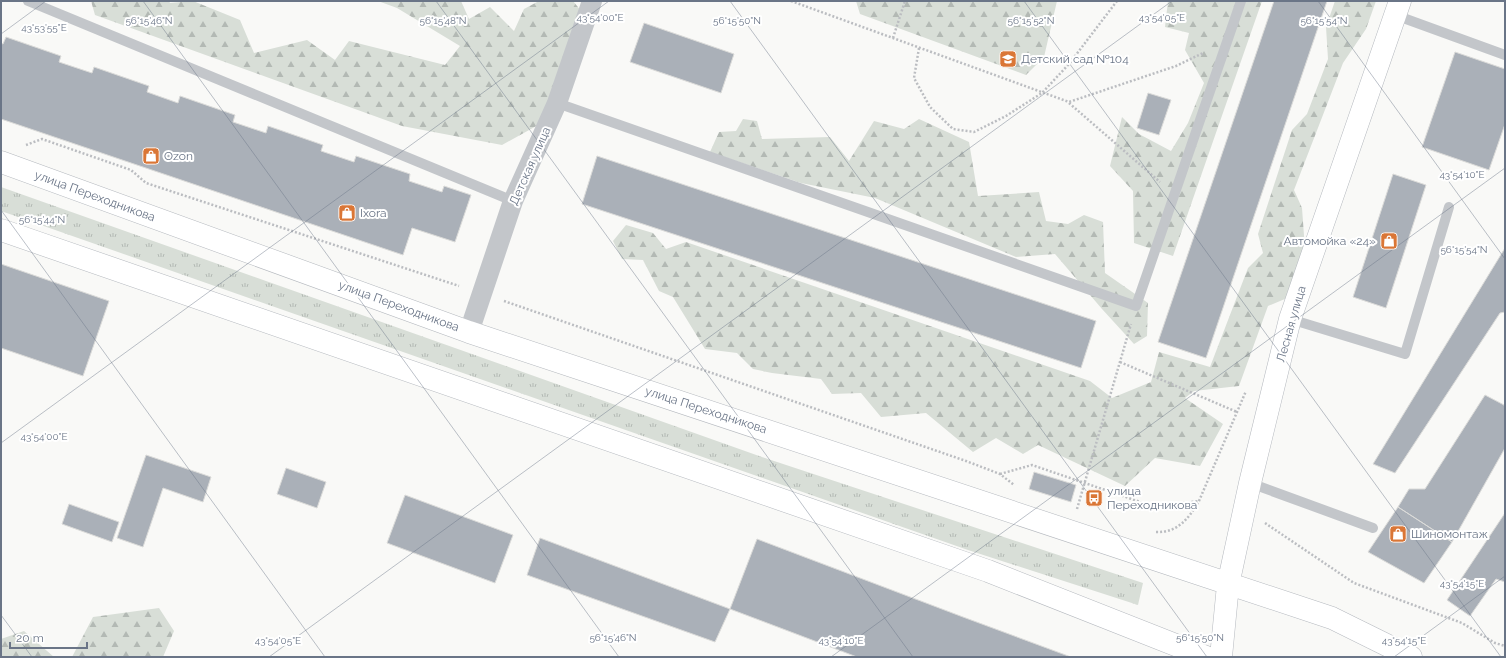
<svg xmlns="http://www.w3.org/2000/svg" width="1506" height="658" viewBox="0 0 1506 658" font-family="Raleway,sans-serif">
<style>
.grass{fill:url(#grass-tufts)}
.forest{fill:url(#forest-firs)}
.building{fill:#aab0b8;stroke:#dbdbd9}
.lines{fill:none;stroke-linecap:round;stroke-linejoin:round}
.secondary-casing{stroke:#b5b9bf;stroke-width:23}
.path{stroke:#bbbdc1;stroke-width:2.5;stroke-dasharray:2 2;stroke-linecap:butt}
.lane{stroke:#c3c6ca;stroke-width:10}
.street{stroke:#c3c6ca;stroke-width:20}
.secondary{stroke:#fff;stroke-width:22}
.ticks{fill:none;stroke:#6a7587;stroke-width:1;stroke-opacity:0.45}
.labels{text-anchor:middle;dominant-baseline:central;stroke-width:4;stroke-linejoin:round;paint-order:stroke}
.poi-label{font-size:12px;fill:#6a7587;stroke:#fff;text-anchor:start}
.street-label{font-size:12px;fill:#6a7587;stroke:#fff}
.ticks-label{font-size:10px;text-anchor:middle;fill:#6a7587;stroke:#fff;stroke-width:4;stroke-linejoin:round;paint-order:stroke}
</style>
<defs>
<pattern id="grass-tufts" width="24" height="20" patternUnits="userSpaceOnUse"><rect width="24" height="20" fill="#d8ded7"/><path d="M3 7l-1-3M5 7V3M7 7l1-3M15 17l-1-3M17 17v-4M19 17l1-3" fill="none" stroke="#b3b9b4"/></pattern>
<pattern id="forest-firs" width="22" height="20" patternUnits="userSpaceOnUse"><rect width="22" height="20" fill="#d8ded7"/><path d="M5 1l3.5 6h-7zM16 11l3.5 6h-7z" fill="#b3b9b4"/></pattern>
</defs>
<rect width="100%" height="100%" fill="#f9f9f7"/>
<path class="grass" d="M 1,187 L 765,458 L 1143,583 L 1138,605 L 968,550 L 1,211 Z"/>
<path class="forest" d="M 91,1 L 169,1 L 170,3 L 193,1 L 240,20 L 254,53 L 307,40 L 335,60 L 349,41 L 445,65 L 460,46 L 397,8 L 378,1 L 461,1 L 469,19 L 490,7 L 514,31 L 524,9 L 539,1 L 573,1 L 582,12 L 540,124 L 502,145 L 402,126 L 95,15 Z
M 856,1 L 1057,1 L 1044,57 L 1026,75 L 860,14 Z
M 1168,1 L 1262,1 L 1173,256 L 1134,243 L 1133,191 L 1110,166 L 1122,117 L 1139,134 L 1171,151 L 1188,123 L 1204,83 L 1185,50 L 1189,33 L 1165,27 Z
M 1335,1 L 1376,1 L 1366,29 L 1343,63 L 1294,190 L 1302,208 L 1306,263 L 1292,296 L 1268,306 L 1239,386 L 1194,391 L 1185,398 L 1223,424 L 1200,466 L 1155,458 L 1125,486 L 1038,445 L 1023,454 L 996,438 L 973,452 L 926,413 L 881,417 L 861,393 L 832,394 L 821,379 L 772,373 L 753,369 L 737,353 L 705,349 L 673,297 L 659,291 L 643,260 L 622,259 L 613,241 L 626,225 L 653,233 L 666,249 L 686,242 L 1090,381 L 1112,398 L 1151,382 L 1159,352 L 1210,367 L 1248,268 L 1263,253 L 1258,234 L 1292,130 L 1307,114 L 1328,59 L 1326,27 Z
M 743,119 L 757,121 L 762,139 L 830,137 L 849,161 L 874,121 L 904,129 L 919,119 L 969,142 L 978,196 L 1039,192 L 1046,221 L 1068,224 L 1084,215 L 1103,222 L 1105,273 L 1148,303 L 1147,336 L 1134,344 L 1102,309 L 1055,254 L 1016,257 L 875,198 L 801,183 L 710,152 L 719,132 L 736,131 Z
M 159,608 L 174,631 L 163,657 L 72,657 L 93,617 Z
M 24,631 L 54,657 L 1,657 L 1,639 Z"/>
<path class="building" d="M 1274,1 L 1327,1 L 1206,358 L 1158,342 Z
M 644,23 L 734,54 L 721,93 L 630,62 Z
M 6,37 L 61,56 L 59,62 L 92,73 L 94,67 L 149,86 L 147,92 L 178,103 L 180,96 L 235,115 L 233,122 L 266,133 L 268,126 L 323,145 L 321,151 L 354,162 L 356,156 L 410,174 L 409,181 L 442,192 L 444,186 L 471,195 L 455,242 L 412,228 L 403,255 L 1,119 L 1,43 L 3,44 Z
M 1455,52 L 1505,69 L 1505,124 L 1489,170 L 1422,147 Z
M 1148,93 L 1171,100 L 1159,135 L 1137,128 Z
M 597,156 L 1096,321 L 1081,368 L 582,204 Z
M 1393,174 L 1426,185 L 1386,308 L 1353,297 Z
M 1505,248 L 1505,312 L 1500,313 L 1395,473 L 1373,464 Z
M 1,264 L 109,301 L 83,376 L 1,348 Z
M 1485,395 L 1504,405 L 1505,407 L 1505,448 L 1452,542 L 1398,507 L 1409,489 L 1425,489 Z
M 146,455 L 211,477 L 203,502 L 163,488 L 143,547 L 117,538 Z
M 286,468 L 326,482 L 317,508 L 277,494 Z
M 1034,472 L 1076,485 L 1071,502 L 1029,489 Z
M 405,495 L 513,535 L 495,583 L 387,543 Z
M 69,504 L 119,522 L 112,542 L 62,524 Z
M 1398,507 L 1452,542 L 1424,583 L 1368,552 Z
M 1505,513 L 1505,582 L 1496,579 L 1470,616 L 1447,600 Z
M 540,538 L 730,609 L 715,642 L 527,575 Z
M 757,539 L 963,617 L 1071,657 L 857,657 L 730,609 Z"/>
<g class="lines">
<defs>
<path id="secondary" d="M 1,162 L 469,332 L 1332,618 L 1411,657
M 1,230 L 988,571 L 1206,657
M 1221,657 L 1228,585 L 1250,483 L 1290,319 L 1400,1"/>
</defs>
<use href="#secondary" class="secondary-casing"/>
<path class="path" d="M 791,1 L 1069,102 L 1176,66 L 1203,53
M 893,38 L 905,1
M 919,48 L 914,78 L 930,107 L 953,129 L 974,132 L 1006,116 L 1042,93 L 1069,64 L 1117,1
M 1069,103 L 1160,182
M 26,145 L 42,139 L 131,170 L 146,183 L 459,286
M 504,301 L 966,461 L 1000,474 L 1014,485
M 1120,362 L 1237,412
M 1000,474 L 1032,465 L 1155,507 L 1199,501
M 1077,509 L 1131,324
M 1265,523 L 1354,583 L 1462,623 L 1495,643 L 1505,646
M 1156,532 C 1178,533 1189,518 1199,501 L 1246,391"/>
<path class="lane" d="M 28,1 L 513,201
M 1395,15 L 1505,55
M 557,103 L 1136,306 L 1241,1
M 1290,319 L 1405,354 L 1449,207
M 1250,483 L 1373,528"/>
<path class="street" d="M 469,332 L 513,201 L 557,103 L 592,1"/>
<use href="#secondary" class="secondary"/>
</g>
<path class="ticks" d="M 143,1 L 619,657M 436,1 L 913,657M 730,1 L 1207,657M 1024,1 L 1501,657M 1318,1 L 1505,259M 1,34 L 46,1M 1,210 L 325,657M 1,443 L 609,1M 1,615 L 32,657M 269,657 L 1172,1M 831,657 L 1505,168M 1394,657 L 1505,576"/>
<defs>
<symbol id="school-square" viewBox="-11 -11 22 22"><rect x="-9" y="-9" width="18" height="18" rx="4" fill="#da7636" stroke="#fff"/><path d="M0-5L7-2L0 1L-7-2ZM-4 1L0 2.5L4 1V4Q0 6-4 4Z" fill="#fff"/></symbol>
<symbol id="shop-square" viewBox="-11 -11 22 22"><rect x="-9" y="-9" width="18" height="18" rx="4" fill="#da7636" stroke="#fff"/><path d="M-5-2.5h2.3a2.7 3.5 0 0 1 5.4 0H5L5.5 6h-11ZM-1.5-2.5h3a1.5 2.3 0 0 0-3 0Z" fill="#fff"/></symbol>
<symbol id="bus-square" viewBox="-11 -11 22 22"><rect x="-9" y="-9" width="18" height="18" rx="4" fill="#da7636" stroke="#fff"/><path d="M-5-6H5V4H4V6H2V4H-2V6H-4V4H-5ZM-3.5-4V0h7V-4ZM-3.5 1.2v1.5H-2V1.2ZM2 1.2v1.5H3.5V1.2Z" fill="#fff"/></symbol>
</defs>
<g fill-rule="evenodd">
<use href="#school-square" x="998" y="49" width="20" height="20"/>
<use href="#shop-square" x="141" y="146" width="20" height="20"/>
<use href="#shop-square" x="337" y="203" width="20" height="20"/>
<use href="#shop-square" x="1379" y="231" width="20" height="20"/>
<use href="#bus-square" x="1084" y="488" width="20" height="20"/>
<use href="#shop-square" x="1388" y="524" width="20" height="20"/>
</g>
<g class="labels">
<g class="poi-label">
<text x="1021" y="59">Детский сад №104</text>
<text x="164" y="156">Ozon</text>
<text x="360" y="213">Ixora</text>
<text x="1376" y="241" text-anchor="end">Автомойка «24»</text>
<text x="1107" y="491">улица<tspan x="1107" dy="14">Переходникова</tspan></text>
<text x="1411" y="534">Шиномонтаж</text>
</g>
<g class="street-label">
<text transform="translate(530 166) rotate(-66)">Детская улица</text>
<text transform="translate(95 196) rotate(20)">улица Переходникова</text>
<text transform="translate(399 306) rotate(20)">улица Переходникова</text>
<text transform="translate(1291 324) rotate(-74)">Лесная улица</text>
<text transform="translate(706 410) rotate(18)">улица Переходникова</text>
</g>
</g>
<g class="ticks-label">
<text x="600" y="21">43°54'00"E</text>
<text x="1162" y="21">43°54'05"E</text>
<text x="149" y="24">56°15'46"N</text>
<text x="443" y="24">56°15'48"N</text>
<text x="737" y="24">56°15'50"N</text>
<text x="1031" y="24">56°15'52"N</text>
<text x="1324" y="24">56°15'54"N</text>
<text x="44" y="31">43°53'55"E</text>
<text x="1462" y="178">43°54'10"E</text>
<text x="42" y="223">56°15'44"N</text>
<text x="1464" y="253">56°15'54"N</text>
<text x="44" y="440">43°54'00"E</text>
<text x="1462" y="587">43°54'15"E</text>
<text x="613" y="641">56°15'46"N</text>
<text x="1200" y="641">56°15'50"N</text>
<text x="278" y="644">43°54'05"E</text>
<text x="841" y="644">43°54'10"E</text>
<text x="1404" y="644">43°54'15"E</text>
</g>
<rect width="1506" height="658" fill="none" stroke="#6a7587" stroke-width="4"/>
<path d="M10 642v6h77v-6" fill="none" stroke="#6a7587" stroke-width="2"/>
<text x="16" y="642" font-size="12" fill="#6a7587" stroke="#ffffff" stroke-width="3" paint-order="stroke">20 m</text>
</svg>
